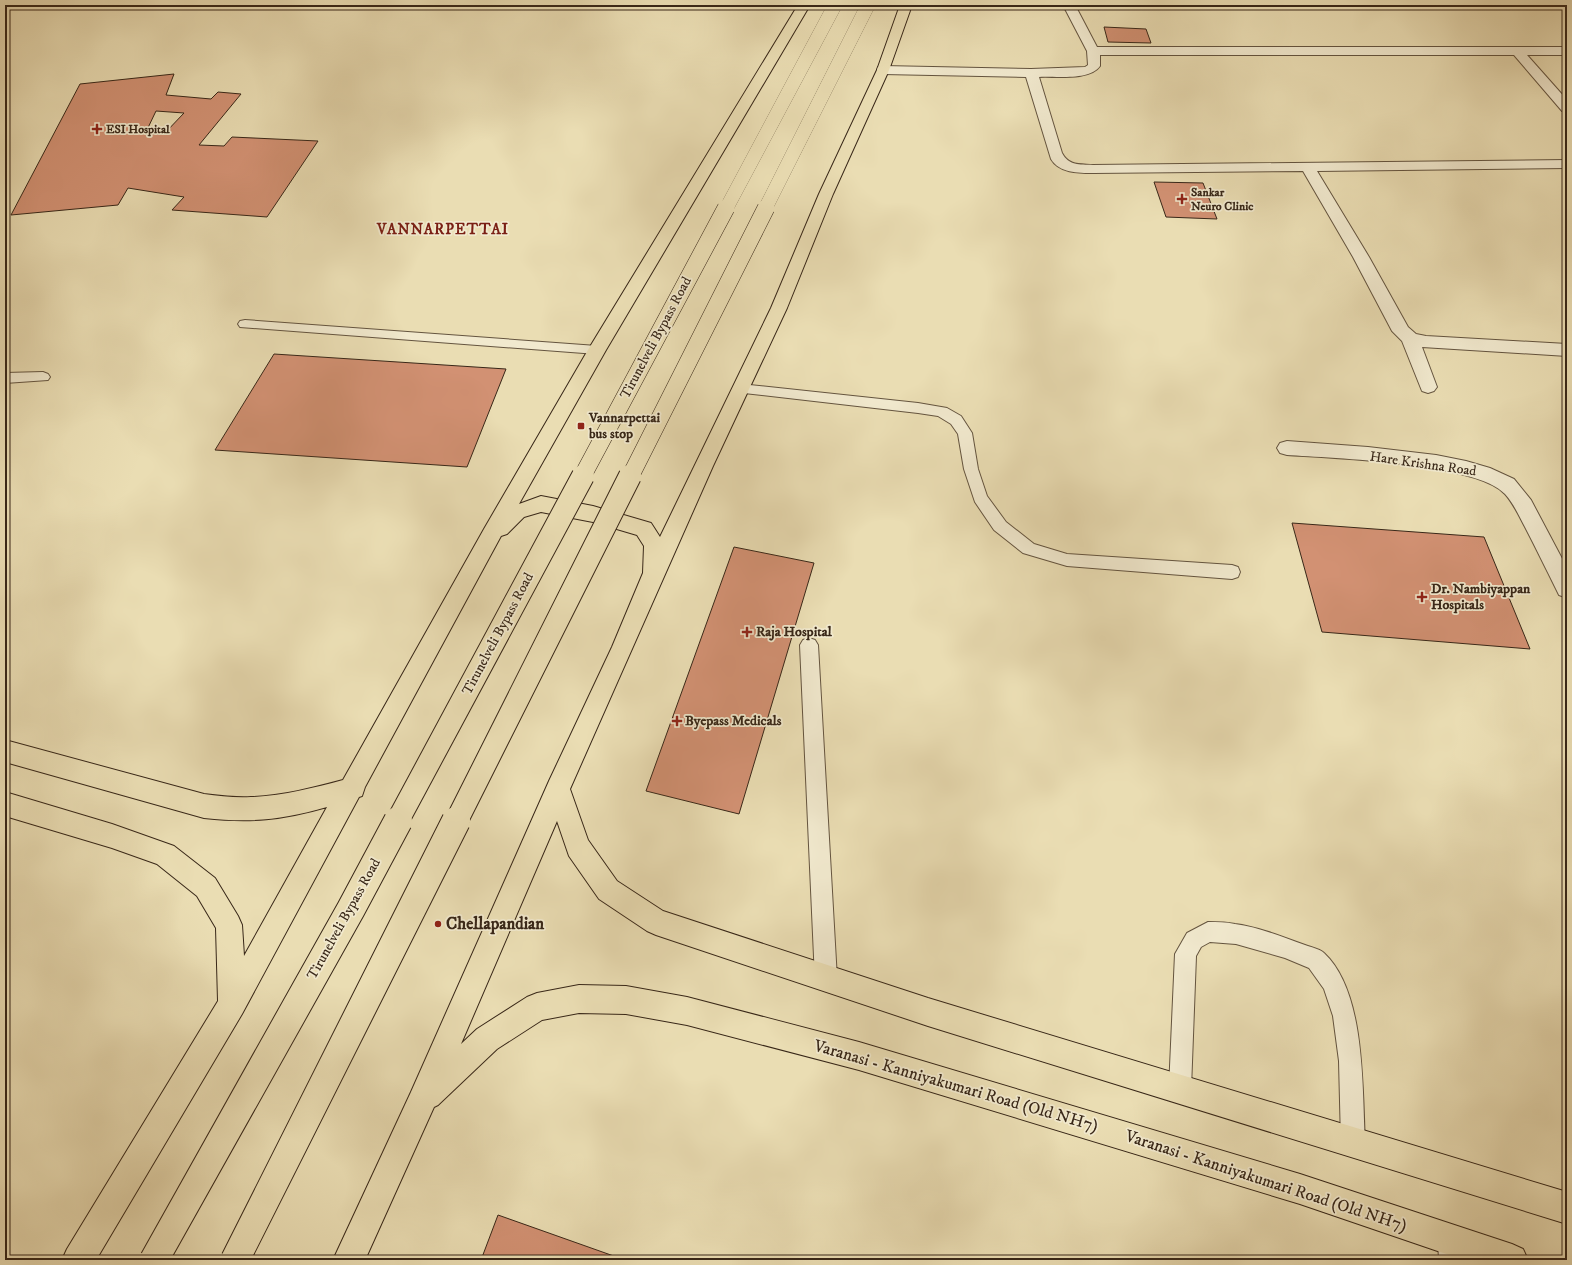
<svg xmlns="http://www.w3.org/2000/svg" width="1572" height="1265" viewBox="0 0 1572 1265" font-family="'IM FELL DW Pica',serif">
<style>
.building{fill:#d29173;stroke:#382718;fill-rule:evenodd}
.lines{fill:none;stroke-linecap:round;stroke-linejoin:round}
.service-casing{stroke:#64543f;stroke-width:2}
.minor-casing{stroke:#64543f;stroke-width:2}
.primary-casing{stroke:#382718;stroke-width:2}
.service{fill:#f1e9ce;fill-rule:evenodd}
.minor{fill:#f1e9ce;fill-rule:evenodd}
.primary{fill:#eaddb3;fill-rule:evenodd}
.primary-bridge-far3-casing{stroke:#382718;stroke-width:14;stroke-linecap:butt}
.primary-bridge-far2-casing{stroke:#382718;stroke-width:18;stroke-linecap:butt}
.primary-bridge-far1-casing{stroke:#382718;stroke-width:24;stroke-linecap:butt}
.primary-bridge-casing{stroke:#382718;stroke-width:30;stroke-linecap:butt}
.primary-bridge-far3{stroke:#eaddb3;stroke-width:14}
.primary-bridge-far2{stroke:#eaddb3;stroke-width:17}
.primary-bridge-far1{stroke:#eaddb3;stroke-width:22}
.primary-bridge{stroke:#eaddb3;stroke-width:28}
.poi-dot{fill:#8f2418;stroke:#f1e9ce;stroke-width:1.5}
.labels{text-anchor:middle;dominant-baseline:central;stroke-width:3.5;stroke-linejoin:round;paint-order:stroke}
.far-poi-label{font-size:12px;font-weight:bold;fill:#382718;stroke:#f1e9ce;text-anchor:start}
.street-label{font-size:14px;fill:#382718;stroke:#f1e9ce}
.poi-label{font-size:14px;font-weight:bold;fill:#382718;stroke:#f1e9ce;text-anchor:start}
.far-district-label{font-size:15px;font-weight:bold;letter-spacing:1px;fill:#7a1f14;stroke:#f1e9ce}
.near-poi-label{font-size:17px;font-weight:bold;fill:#382718;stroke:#f1e9ce;text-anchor:start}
.near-street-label{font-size:17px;fill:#382718;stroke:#f1e9ce}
</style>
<rect width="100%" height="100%" fill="#eaddb3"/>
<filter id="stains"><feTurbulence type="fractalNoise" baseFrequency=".005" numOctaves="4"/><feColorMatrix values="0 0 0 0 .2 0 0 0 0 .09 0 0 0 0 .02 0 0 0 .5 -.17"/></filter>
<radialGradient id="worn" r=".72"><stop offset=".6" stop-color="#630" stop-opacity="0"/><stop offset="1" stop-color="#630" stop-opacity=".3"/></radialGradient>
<path class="building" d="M 1104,27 L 1146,29 L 1151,43 L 1108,42 Z
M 174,74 L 166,95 L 211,99 L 218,92 L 241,94 L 199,145 L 224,146 L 232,137 L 318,141 L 267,217 L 172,210 L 184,197 L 128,188 L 118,205 L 11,215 L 80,84 ZM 156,111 L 184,113 L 164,134 L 145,134 Z
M 1154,182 L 1203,183 L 1217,219 L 1166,217 Z
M 274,354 L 506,369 L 467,467 L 215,450 Z
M 1292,523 L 1484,537 L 1530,649 L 1322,632 Z
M 734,547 L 814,563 L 739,814 L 646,791 Z
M 498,1215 L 625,1260 L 481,1260 Z"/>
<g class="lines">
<defs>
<path id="service" d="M 245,320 L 597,346 L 602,347 L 604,350 L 602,353 L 597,354 L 240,327 L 238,324 L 240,321 Z
M 43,372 L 48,374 L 50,377 L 48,380 L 5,383 L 5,373 Z
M 740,384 L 918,403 L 947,408 L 961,416 L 972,433 L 978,469 L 987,496 L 1006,522 L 1034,544 L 1067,554 L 1232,565 L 1238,567 L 1240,572 L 1238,577 L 1232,579 L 1067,566 L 1023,553 L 994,530 L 975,502 L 964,469 L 958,434 L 951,424 L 938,416 L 918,413 L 735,392 L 733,389 L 735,386 Z
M 809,638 L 815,640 L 818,645 L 837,979 L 834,987 L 826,990 L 818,987 L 815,979 L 800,645 L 803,640 Z
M 1208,922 C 1217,922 1226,922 1235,924 C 1258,927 1283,937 1305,945 C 1310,947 1320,949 1324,953 C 1366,992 1362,1089 1365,1142 L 1361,1150 L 1353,1154 L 1345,1150 L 1341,1142 L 1339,1061 L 1333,1016 L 1324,989 L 1309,968 L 1285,958 L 1236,944 L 1210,942 L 1201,947 L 1196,956 L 1191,1089 L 1188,1097 L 1180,1100 L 1172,1097 L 1169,1089 L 1175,954 L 1187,933 Z
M 1450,1228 L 1459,1231 L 1462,1240 L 1463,1260 L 1439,1260 L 1438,1240 L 1441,1231 Z"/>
<path id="minor" d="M 1063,5 L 1075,5 L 1097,47 L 1567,47 L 1567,55 L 1527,55 L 1567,100 L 1567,112 L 1562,111 L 1514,55 L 1100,55 L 1100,66 C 1090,81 1055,76 1039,77 L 1062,153 C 1069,166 1079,164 1093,165 L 1567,160 L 1567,168 L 1317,171 L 1369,257 L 1408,327 L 1416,334 L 1426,336 L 1567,344 L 1567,356 L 1422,347 L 1437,387 L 1434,391 L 1428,393 L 1422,391 L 1402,341 L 1392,331 L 1353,257 L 1303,171 L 1093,173 C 1078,173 1059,173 1051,159 L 1026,77 L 883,74 L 878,73 L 877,70 L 878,67 L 883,66 L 1031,69 L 1085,67 L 1088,65 L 1087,51 Z
M 1287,441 L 1368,447 L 1436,455 L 1466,461 L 1490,468 L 1514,479 L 1531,500 L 1567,568 L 1567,598 L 1559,595 C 1548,573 1537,550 1525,527 C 1519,516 1514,504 1505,494 C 1477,463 1332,458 1287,455 L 1280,453 L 1277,448 L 1280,443 Z"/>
<path id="primary" d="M 798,5 L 810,5 L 606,350 L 519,504 L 541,496 L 593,506 L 651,523 L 660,537 L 771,308 L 819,194 L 877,70 L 900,5 L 912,5 L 889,70 L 833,194 L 787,308 L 713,466 L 570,789 L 588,840 L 617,881 L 663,911 L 928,998 L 1567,1192 L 1567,1224 L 928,1026 L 656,935 L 647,931 L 599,899 L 569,856 L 557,821 L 461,1044 L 477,1029 L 527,997 L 537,993 L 579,985 L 626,986 L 687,997 L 859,1042 L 1300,1174 L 1512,1244 L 1523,1249 L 1528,1260 L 1464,1260 L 1300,1204 L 859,1070 L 687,1025 L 626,1014 L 579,1013 L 542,1020 L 497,1049 L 438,1105 L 434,1107 L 365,1260 L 333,1260 L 411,1092 L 549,781 L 612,647 L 643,573 L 644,546 L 637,535 L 593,522 L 541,512 L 524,517 L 507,534 L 501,536 L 365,787 L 362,796 L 359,797 L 242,1014 L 96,1260 L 62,1260 L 67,1249 L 218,1001 L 216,928 L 197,896 L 157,864 L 112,848 L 5,816 L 5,792 L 112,824 L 174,846 L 215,878 L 238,916 L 242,925 L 244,956 L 327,807 C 282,820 251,823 204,818 L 5,762 L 5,740 L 204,794 C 220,796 235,798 251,797 C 282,796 313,788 343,780 L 484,529 L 588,350 Z"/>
</defs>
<use href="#service" class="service-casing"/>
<use href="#minor" class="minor-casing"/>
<use href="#primary" class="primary-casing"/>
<use href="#service" class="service"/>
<use href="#minor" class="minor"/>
<use href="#primary" class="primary"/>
<defs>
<path id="primary-bridge-far3" d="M 726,209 L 835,5
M 765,209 L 868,5"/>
<path id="primary-bridge-far2" d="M 582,477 L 726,208
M 630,477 L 766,208"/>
<path id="primary-bridge-far1" d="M 397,822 L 583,476
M 456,822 L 630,476"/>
<path id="primary-bridge" d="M 154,1260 L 351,909 L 398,821
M 235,1260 L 456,821"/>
</defs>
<use href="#primary-bridge-far3" class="primary-bridge-far3-casing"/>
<use href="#primary-bridge-far2" class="primary-bridge-far2-casing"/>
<use href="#primary-bridge-far1" class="primary-bridge-far1-casing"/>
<use href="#primary-bridge" class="primary-bridge-casing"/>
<use href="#primary-bridge-far3" class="primary-bridge-far3"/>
<use href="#primary-bridge-far2" class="primary-bridge-far2"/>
<use href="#primary-bridge-far1" class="primary-bridge-far1"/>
<use href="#primary-bridge" class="primary-bridge"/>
</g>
<g class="poi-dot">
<path d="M95 123h4v4h4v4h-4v4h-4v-4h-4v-4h4z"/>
<path d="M1180 193h4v4h4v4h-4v4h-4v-4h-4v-4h4z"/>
<rect x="577" y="422" width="8" height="8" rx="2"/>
<path d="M1420 591h4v4h4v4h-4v4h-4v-4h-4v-4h4z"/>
<path d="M745 626h4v4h4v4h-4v4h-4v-4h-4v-4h4z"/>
<path d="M675 715h4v4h4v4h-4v4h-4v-4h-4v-4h4z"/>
<circle cx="438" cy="924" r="4"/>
</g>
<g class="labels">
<g class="far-poi-label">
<text x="106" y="129">ESI Hospital</text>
<text x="1191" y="192">Sankar<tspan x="1191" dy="14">Neuro Clinic</tspan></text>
</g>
<g class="street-label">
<text transform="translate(656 338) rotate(-62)">Tirunelveli Bypass Road</text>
<text transform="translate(1423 464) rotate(8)">Hare Krishna Road</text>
<text transform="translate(498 634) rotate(-62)">Tirunelveli Bypass Road</text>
<text transform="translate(344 919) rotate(-61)">Tirunelveli Bypass Road</text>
</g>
<g class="poi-label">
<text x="589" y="418">Vannarpettai<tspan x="589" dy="16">bus stop</tspan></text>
<text x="1431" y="589">Dr. Nambiyappan<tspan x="1431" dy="16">Hospitals</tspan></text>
<text x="756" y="632">Raja Hospital</text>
<text x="685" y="721">Byepass Medicals</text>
</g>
<g class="far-district-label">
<text x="443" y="229">VANNARPETTAI</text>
</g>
<g class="near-poi-label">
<text x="446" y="924">Chellapandian</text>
</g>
<g class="near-street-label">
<text transform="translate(956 1086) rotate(16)">Varanasi - Kanniyakumari Road (Old NH7)</text>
<text transform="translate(1266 1181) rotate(18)">Varanasi - Kanniyakumari Road (Old NH7)</text>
</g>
</g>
<rect width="1572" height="1265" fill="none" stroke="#eaddb3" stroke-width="20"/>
<rect x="6" y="6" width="1560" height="1253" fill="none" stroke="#382718" stroke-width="2"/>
<rect x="10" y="10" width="1552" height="1245" fill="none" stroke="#382718"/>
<rect width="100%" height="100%" filter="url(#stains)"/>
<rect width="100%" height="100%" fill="url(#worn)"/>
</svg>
